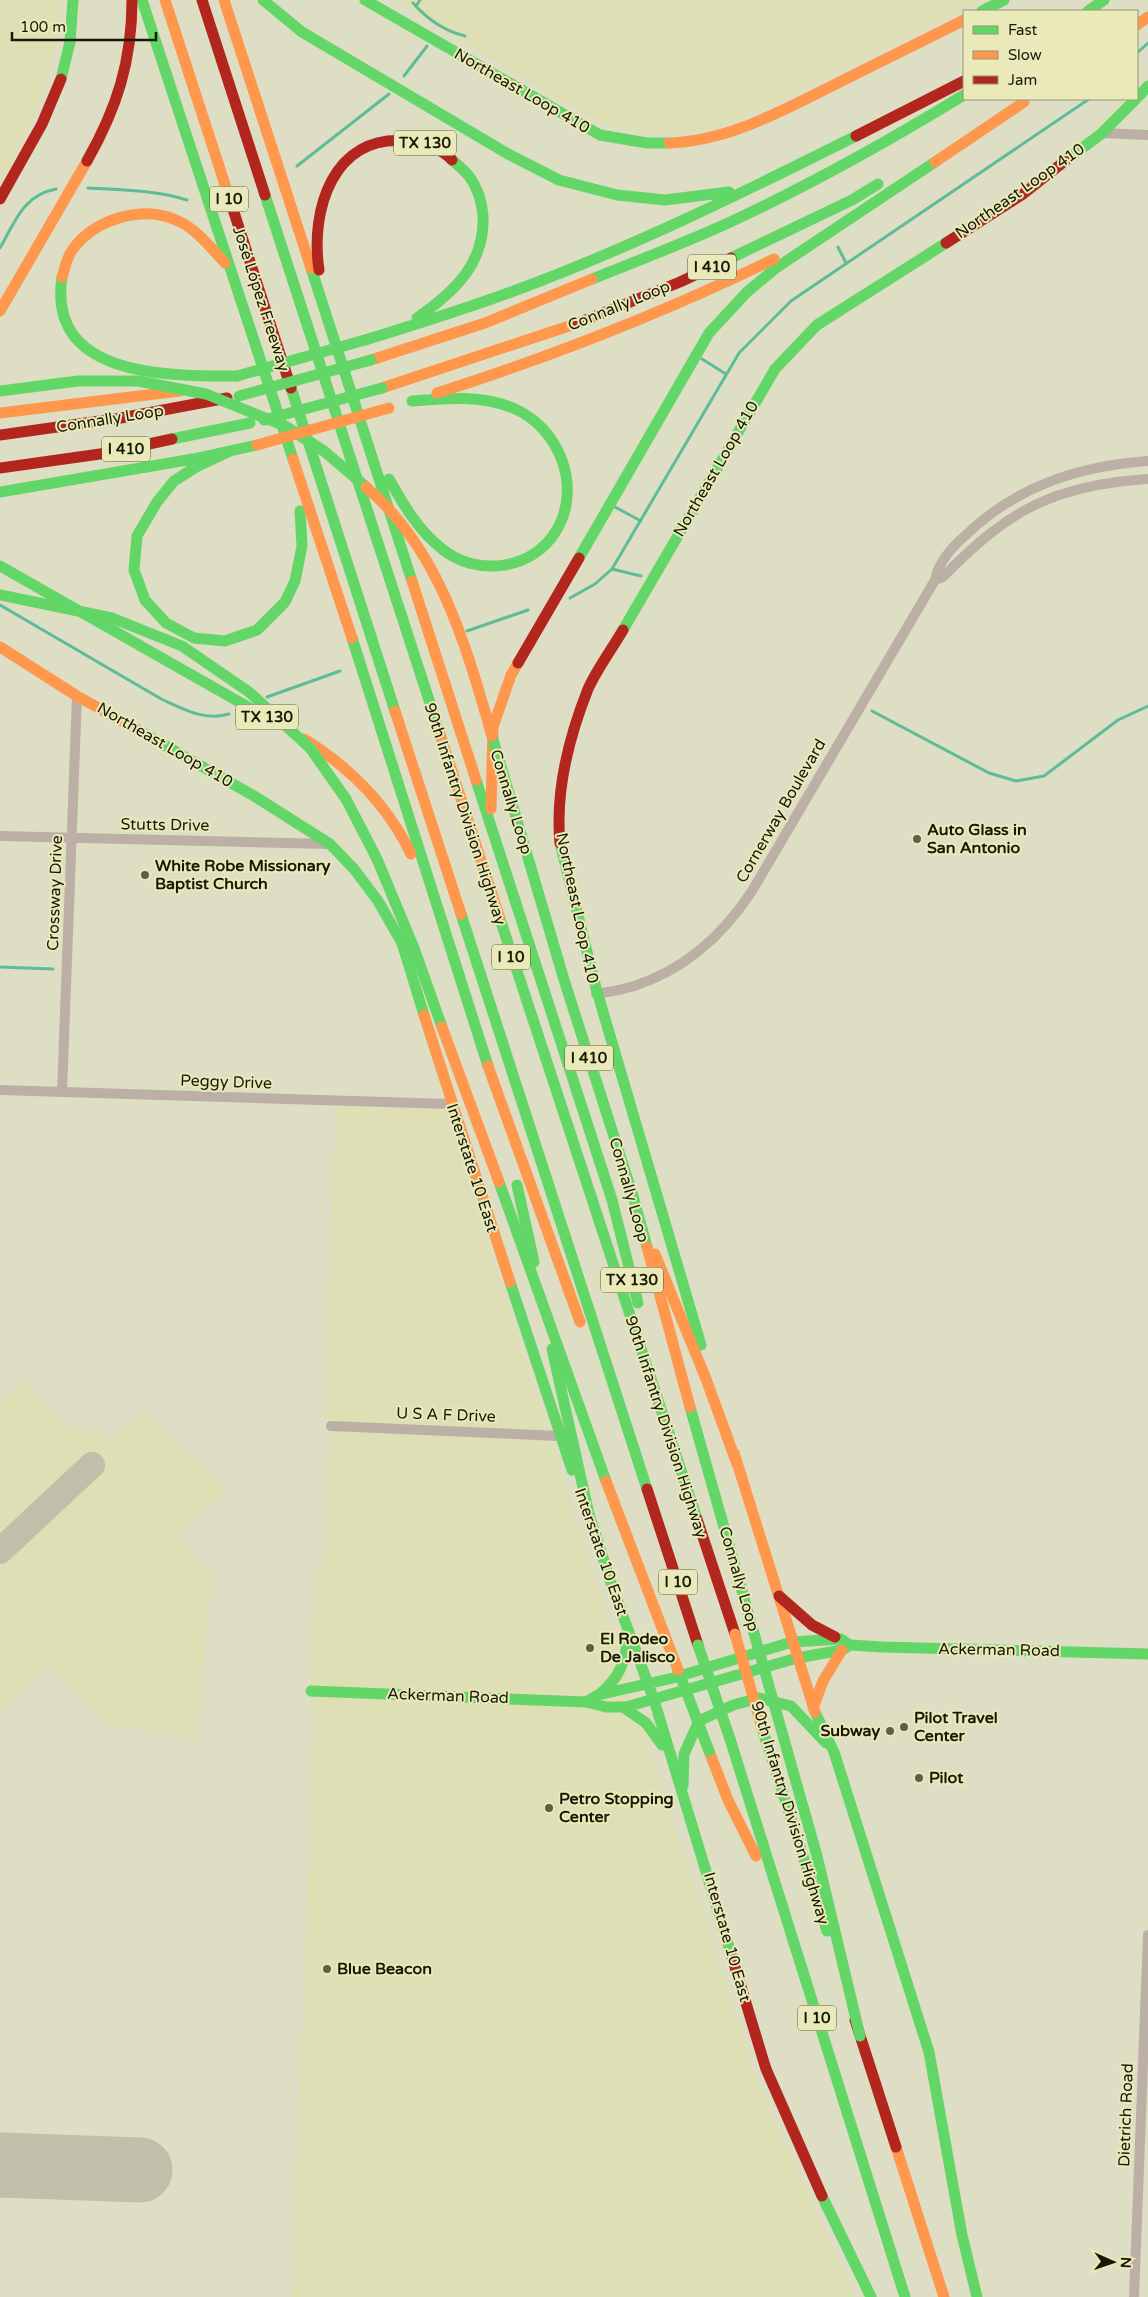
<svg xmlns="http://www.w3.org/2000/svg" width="1148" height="2297" viewBox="0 0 1148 2297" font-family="'Varela Round',sans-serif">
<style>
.built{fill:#dfdfb5}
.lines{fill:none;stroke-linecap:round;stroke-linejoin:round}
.stream{stroke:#5ebc99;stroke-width:3}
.taxiway{stroke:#c1beaa;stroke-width:26}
.runway{stroke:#c1beaa;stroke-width:65}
.street{stroke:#bcb0a6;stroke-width:10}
.fast{stroke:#63d668;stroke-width:11}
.slow{stroke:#ff974d;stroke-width:11}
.jam{stroke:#b3261e;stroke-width:11}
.fast-bridge{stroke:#63d668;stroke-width:11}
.slow-bridge{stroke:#ff974d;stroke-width:11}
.poi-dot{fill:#5e5e49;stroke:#e9e9ba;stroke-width:2}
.labels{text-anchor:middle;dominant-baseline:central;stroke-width:4;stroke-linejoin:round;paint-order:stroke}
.shield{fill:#e9e9ba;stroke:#57573d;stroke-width:1}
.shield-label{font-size:15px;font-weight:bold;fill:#191907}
.street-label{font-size:16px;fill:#191907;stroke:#e9e9ba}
.poi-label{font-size:16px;font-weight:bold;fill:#191907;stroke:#e9e9ba;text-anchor:start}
</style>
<rect width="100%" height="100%" fill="#dedec4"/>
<path class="built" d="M 0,0 L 61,0 L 60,26 L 54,58 L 42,98 L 17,154 L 0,182 Z
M 395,0 L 983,0 L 750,115 L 719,128 L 682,133 L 637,132 L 609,125 L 580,113 Z
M 336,1106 L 444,1110 L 757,2081 L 855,2297 L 292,2297 L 315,1713 L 310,1712 L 315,1572 L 324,1563 L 331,1421 L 324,1420 Z
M 23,1379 L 67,1427 L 87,1433 L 99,1428 L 110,1441 L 144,1411 L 226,1491 L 177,1537 L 212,1576 L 196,1736 L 109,1725 L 51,1665 L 0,1712 L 0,1401 Z"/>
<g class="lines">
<path class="stream" d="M 413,3 C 427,19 445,31 465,36
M 416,6 L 420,0
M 1137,53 L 1148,43
M 404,76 L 427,46
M 297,166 L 389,94
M 88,188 C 122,190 154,190 187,200
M 838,247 L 846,263
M 0,248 C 15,222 23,195 56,189
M 702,359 L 726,374
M 615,507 L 641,521
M 612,569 L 641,576
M 570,598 L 595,584 L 612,569 L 739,353 L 791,301 L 1089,99
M 0,605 L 163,700 C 185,710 205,721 229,714
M 467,631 L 528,610
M 267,697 L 340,671
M 872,711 L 989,773 L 1016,781 L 1044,776 L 1118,720 L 1148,706
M 0,967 L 53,969"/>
<path class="taxiway" d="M 0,1551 L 92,1465"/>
<path class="runway" d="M 0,2165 L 140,2170"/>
<path class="street" d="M 1102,133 L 1148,135
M 935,580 L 943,577 C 1008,510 1054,485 1148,479
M 0,836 L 329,844
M 596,994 C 608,992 622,990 634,986 C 684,970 723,935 752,891 L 935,580 C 938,562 953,546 967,534 C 1017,486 1079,466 1148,461
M 0,1090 L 451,1104
M 62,1092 L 77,696
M 331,1426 L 559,1436
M 1134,2297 L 1148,1935"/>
<path class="fast" d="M 142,0 L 293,459
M 263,0 L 302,32 L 508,154 L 559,180 L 617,195 L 665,200 L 729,192
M 365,0 L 600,135 L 647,143 L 669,143
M 982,11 L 1004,0
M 1088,11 L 1104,0
M 61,79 L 70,42 L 73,0
M 1137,98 L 1148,86
M 1065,161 L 1101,134 L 1136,99
M 265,195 L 439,731
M 731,258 L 852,200 L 878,184
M 311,268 L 412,581
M 62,277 C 47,378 169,376 237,376
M 592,279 C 637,261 682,244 726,224 C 808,186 887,142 964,95
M 417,318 C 454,292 485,264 483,216 C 482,202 477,187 469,176 C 464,170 458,165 452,160
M 365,340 C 417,324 468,308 519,289 C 635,246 746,191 856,136
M 291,388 L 395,711
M 172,439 L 250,423
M 230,451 L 196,467 L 174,481 L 157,502 L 137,536 L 134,570 L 145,600 L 166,623 L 194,638 L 225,641 L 257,630 L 285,602 L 295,581 L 302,546 L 300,511
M 389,479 C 403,504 418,530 441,548 C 475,577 532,571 556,531 C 583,487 559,427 513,408 C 482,395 445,398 412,401
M 0,492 L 193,459 L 257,445
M 579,558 L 709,333 L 747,292 L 776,268 L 935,162
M 0,566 L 278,724
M 623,630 L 775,369 L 817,325 L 946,243
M 352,638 L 488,1066
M 136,729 L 254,796 L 330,844 L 354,869 L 378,901 L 402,943 L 424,1015
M 476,780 L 612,1200 L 638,1303
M 560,843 L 596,988 L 701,1345
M 461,914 L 647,1489
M 500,919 L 697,1519
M 517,1185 L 534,1262
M 510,1282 L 572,1470
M 552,1349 L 591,1523
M 589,1514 L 613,1589 L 654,1700 L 732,1957
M 311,1691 L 586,1702 L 606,1707 L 626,1707 L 797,1658 L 842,1650 L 850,1645
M 600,1694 C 620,1677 626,1661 628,1635
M 586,1702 L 598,1695 L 673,1678 L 792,1642 L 841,1639 L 850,1645 L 882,1647 L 1148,1654
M 623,1707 L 646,1723 L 662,1745
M 815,1712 L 834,1752 L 929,2052 L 962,2235 L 977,2297
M 762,1728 L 827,1931
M 730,1739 L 905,2297
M 683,1786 L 684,1754 L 699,1721 L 733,1705 L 759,1698 L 791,1706 L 826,1743
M 822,2196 L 871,2297"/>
<path class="slow" d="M 165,0 L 230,200
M 224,0 L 311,268
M 1137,25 L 1148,17
M 669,143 C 729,141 781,111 834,85 C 877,63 921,42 964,20
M 935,162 L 1024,102
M 62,277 C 65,268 67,256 73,249 C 95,219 142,205 176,220 C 197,229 210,247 225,263
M 0,311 L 87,161
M 371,360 L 485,323 L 592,279
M 382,388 L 578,323
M 437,393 C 553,356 665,312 774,259
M 0,413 L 180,391
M 293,459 L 352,638
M 412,581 L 476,780
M 0,647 L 77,696 L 136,729
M 395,711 L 461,914
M 439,731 L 500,919
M 304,739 C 351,768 387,804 411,854
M 491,809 L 493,727 L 511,675 L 518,663
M 424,1015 L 510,1282
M 488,1066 L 580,1322
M 655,1254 L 706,1379 L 737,1464
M 734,1453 L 815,1712
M 813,1708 L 823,1681 L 842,1650
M 709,1751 L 728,1800 L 756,1856
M 896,2147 L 944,2297"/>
<path class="jam" d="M 202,0 L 265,195
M 856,136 L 964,81
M 87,161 C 117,108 132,61 132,0
M 0,199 L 42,124 L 61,79
M 230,200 L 291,388
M 946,243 L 1023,194 L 1065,161
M 319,270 C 310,210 333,134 407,141 C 423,143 441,148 452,160
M 578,323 L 680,282 L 731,258
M 0,435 L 121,418 L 227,398
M 0,468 L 107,453 L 172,439
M 518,663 L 579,558
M 560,843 C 555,791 569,737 588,689 C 597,669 612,649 623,630
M 647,1489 L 698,1645
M 697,1519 L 735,1634
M 779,1596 L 812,1625 L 835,1637
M 732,1957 L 766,2069 L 822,2196
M 855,2020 L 896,2147"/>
<path class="fast-bridge" d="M 237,376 L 365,340
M 0,391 L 78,381 L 138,381 L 206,394 L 285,426 L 324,451 L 366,487
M 239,396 L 371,360
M 264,420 L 382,388
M 0,595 L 112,618 L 182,646 L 249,692 L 310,748 L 346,799 L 377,859 L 414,948 L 442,1027
M 492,736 L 565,983 L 633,1196 L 647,1247
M 499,1182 L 606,1481
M 690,1407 L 817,1856 L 860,2036
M 698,1645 L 730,1739
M 678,1670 L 709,1751"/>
<path class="slow-bridge" d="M 257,445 L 389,408
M 366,487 C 440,550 466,646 492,736
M 442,1027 L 499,1182
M 647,1247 L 690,1407
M 606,1481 L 678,1670
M 735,1634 L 762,1728"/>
</g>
<g class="poi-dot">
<circle cx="917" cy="839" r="5"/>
<circle cx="145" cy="875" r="5"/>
<circle cx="590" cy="1648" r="5"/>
<circle cx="904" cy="1727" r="5"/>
<circle cx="890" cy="1731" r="5"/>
<circle cx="919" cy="1778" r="5"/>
<circle cx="549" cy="1808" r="5"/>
<circle cx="327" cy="1969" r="5"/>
</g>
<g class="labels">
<g class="shield">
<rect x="394" y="130.5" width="62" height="25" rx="4"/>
<rect x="210" y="186.5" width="38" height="25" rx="4"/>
<rect x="688" y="254.5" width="48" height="25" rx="4"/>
<rect x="102" y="436.5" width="48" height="25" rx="4"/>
<rect x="236" y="704.5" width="62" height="25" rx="4"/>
<rect x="492" y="944.5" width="38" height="25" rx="4"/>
<rect x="565" y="1045.5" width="48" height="25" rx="4"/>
<rect x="601" y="1267.5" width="62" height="25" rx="4"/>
<rect x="659" y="1569.5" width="38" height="25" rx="4"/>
<rect x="798" y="2005.5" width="38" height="25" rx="4"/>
</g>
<g class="shield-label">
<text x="425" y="143">TX 130</text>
<text x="229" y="199">I 10</text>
<text x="712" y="267">I 410</text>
<text x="126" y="449">I 410</text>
<text x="267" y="717">TX 130</text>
<text x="511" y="957">I 10</text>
<text x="589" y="1058">I 410</text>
<text x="632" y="1280">TX 130</text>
<text x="678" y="1582">I 10</text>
<text x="817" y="2018">I 10</text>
</g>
<g class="street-label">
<text transform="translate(522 91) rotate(30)">Northeast Loop 410</text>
<text transform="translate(1020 191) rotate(-35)">Northeast Loop 410</text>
<text transform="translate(261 299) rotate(72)">José López Freeway</text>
<text transform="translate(619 306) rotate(-22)">Connally Loop</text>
<text transform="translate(110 419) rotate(-9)">Connally Loop</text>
<text transform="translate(716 469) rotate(-60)">Northeast Loop 410</text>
<text transform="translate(165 745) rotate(30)">Northeast Loop 410</text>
<text transform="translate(511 802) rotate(73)">Connally Loop</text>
<text transform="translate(781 811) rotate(-60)">Cornerway Boulevard</text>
<text transform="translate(465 814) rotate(72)">90th Infantry Division Highway</text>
<text transform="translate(165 825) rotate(1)">Stutts Drive</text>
<text transform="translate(55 893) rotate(-88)">Crossway Drive</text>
<text transform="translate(577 908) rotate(78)">Northeast Loop 410</text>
<text transform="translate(226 1082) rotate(2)">Peggy Drive</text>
<text transform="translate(472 1168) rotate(72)">Interstate 10 East</text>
<text transform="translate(629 1190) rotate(74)">Connally Loop</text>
<text transform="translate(446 1415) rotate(2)">U S A F Drive</text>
<text transform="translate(666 1427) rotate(72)">90th Infantry Division Highway</text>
<text transform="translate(601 1552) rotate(71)">Interstate 10 East</text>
<text transform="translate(739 1579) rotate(74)">Connally Loop</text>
<text transform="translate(999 1650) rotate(1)">Ackerman Road</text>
<text transform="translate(448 1696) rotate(2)">Ackerman Road</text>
<text transform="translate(790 1813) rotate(73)">90th Infantry Division Highway</text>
<text transform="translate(727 1937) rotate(74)">Interstate 10 East</text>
<text transform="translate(1126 2115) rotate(-88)">Dietrich Road</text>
</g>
<g class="poi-label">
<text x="927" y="830">Auto Glass in<tspan x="927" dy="18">San Antonio</tspan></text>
<text x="155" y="866">White Robe Missionary<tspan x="155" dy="18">Baptist Church</tspan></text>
<text x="600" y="1639">El Rodeo<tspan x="600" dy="18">De Jalisco</tspan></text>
<text x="914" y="1718">Pilot Travel<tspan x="914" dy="18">Center</tspan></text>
<text x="880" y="1731" text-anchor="end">Subway</text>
<text x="929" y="1778">Pilot</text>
<text x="559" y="1799">Petro Stopping<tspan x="559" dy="18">Center</tspan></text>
<text x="337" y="1969">Blue Beacon</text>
</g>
</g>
<rect x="963" y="10" width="175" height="90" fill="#e9e9ba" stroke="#969672"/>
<rect x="973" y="26" width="25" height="8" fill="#63d668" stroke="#969672"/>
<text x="1008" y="35" font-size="15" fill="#191907">Fast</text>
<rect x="973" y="51" width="25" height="8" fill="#ff974d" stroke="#969672"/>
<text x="1008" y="60" font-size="15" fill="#191907">Slow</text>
<rect x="973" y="76" width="25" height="8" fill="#b3261e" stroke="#969672"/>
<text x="1008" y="85" font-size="15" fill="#191907">Jam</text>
<g transform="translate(1113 2262) rotate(92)" stroke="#e9e9ba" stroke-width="4" paint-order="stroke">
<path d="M0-4L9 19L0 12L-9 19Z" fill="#191907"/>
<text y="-8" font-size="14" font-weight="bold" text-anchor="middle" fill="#191907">N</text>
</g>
<path d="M12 32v8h144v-8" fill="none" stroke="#191907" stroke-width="2.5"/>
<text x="20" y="32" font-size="15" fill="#191907" stroke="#e9e9ba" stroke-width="4" paint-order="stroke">100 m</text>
</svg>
